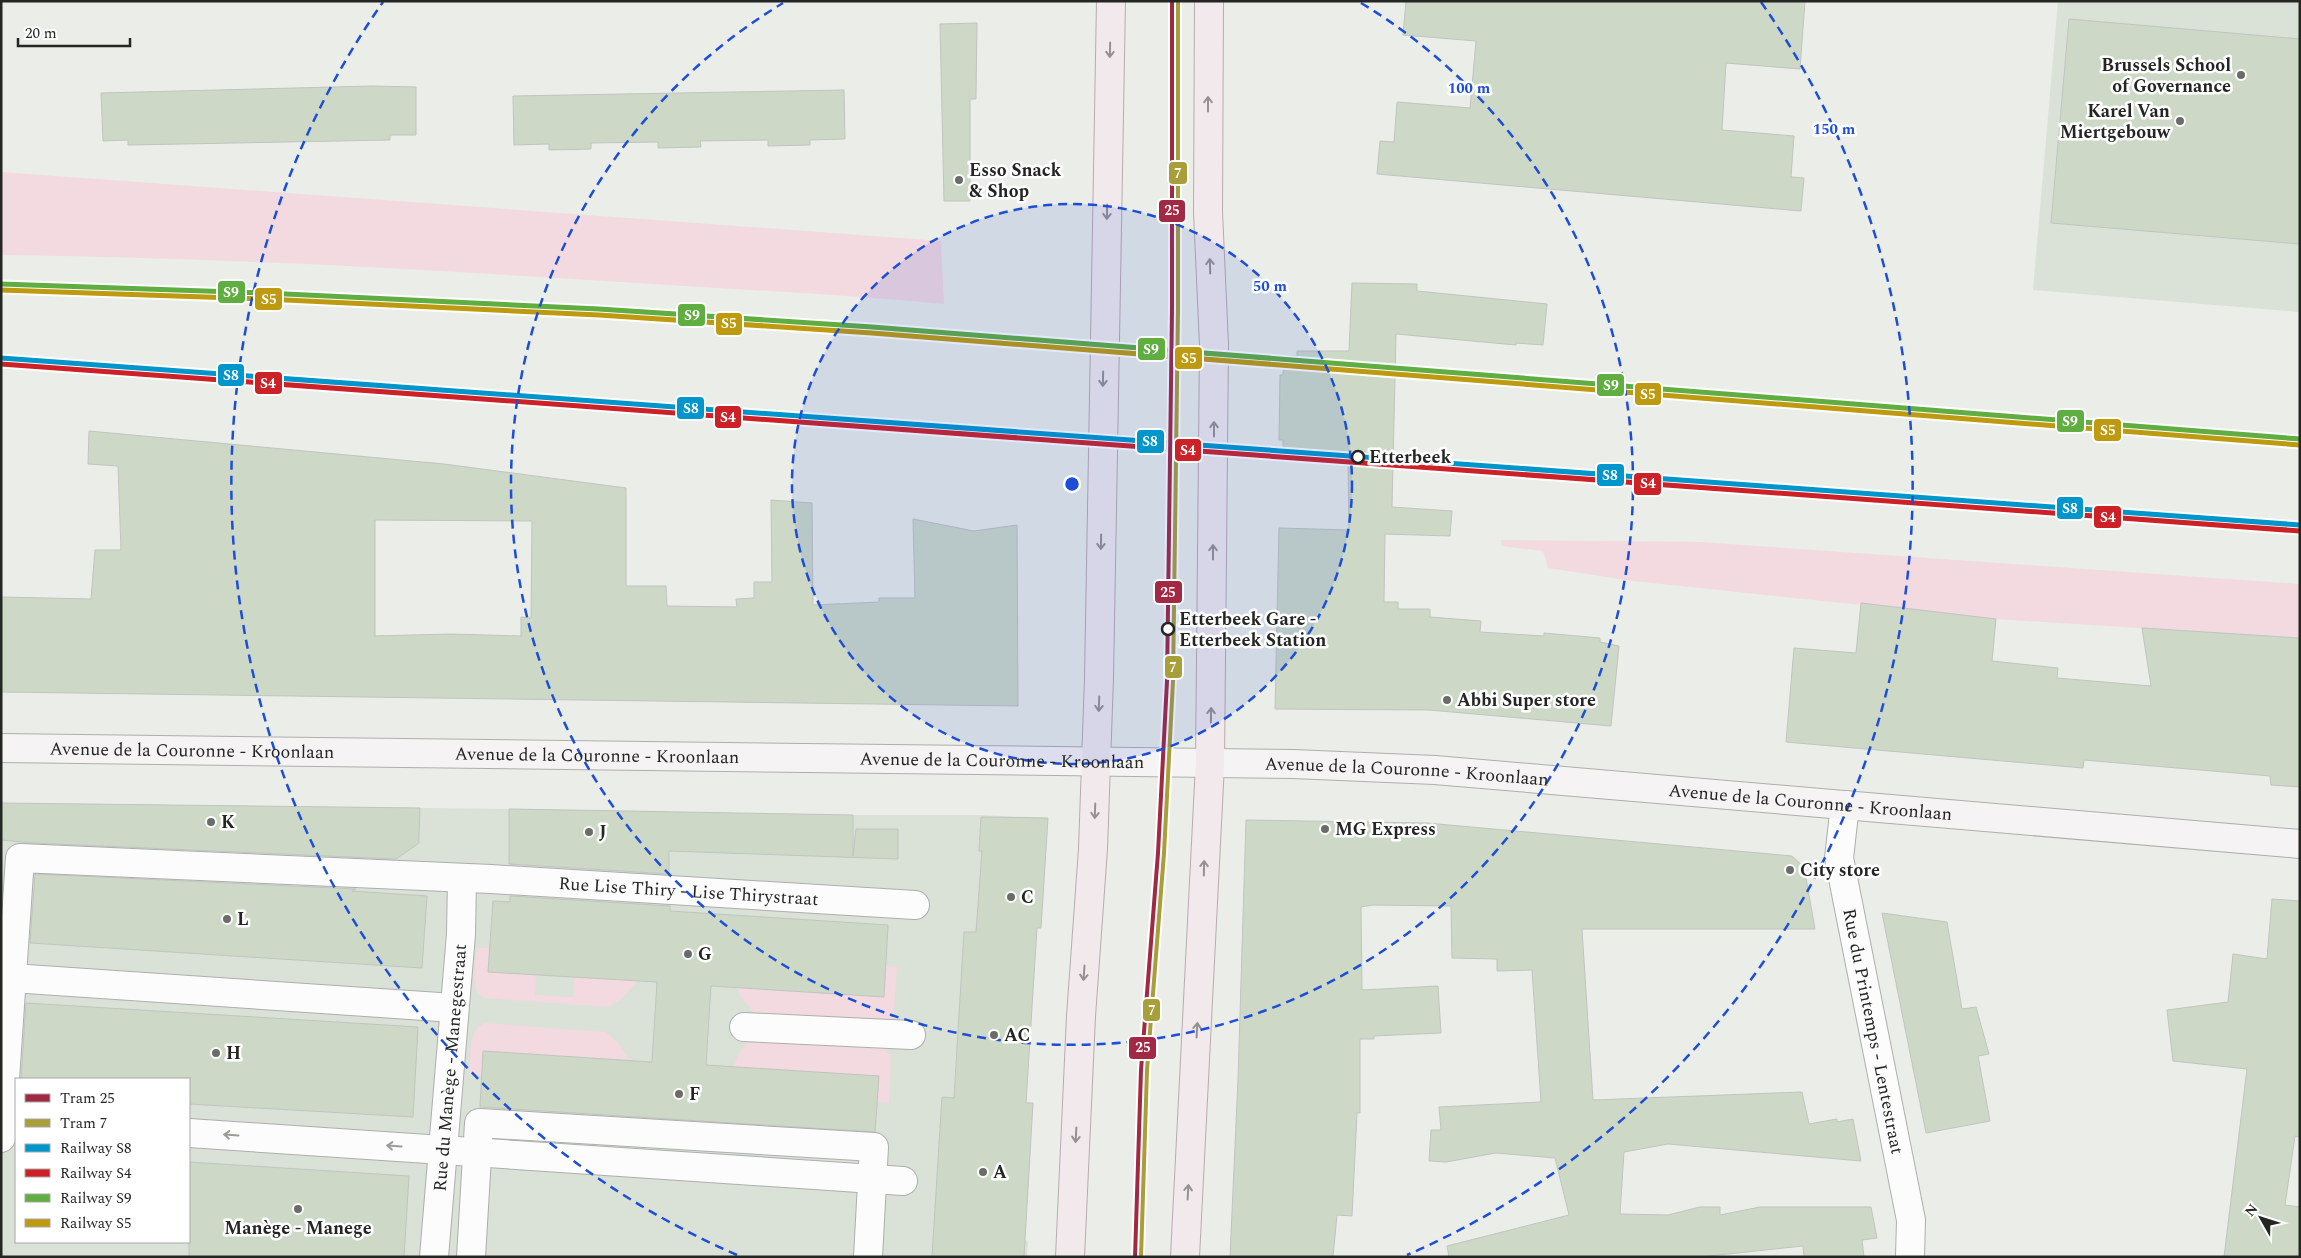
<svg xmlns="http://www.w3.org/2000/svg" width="2301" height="1258" viewBox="0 0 2301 1258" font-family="Spectral,serif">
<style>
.built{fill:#dae1d7;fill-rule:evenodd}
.green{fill:#f3d9e0}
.building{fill:#cdd9c6;stroke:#c1c4c0;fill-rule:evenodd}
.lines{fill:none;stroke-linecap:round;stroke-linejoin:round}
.street-casing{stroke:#adafac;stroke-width:30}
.secondary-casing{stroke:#adafac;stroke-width:30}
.primary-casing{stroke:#b8abaf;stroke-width:30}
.street{stroke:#fcfcfc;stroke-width:28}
.secondary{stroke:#f6f3f4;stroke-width:28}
.primary{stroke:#f1e9eb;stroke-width:28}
.rail-1-casing{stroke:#fff;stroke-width:9}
.rail-2-casing{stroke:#fff;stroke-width:9}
.rail-3-casing{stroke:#fff;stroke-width:9}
.rail-4-casing{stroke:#fff;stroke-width:9}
.rail-1{stroke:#0096cb;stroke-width:5}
.rail-2{stroke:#cb2127;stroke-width:5}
.rail-3{stroke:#60ad42;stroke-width:5}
.rail-4{stroke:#bd9a0f;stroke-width:5}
.tram-1-casing{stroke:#fff;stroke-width:8}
.tram-2-casing{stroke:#fff;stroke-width:8}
.tram-1{stroke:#a12944;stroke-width:4}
.tram-2{stroke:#a89f3b;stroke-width:4}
.oneway{stroke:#959191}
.oneway2{stroke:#9b9c9a}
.ring{fill:none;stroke:#1d4ed8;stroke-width:2.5;stroke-dasharray:9 6}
.poi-dot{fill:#696c68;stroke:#fff;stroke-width:2}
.stop-dot{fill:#fff;stroke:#242623;stroke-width:2.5}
.labels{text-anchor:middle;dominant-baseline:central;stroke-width:5;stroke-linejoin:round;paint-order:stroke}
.poi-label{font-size:18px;font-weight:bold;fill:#242623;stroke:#fff;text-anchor:start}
.stop-label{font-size:18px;font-weight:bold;fill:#242623;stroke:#fff;text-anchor:start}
.street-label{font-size:18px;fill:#242623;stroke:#fff}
.centre{fill:#1d4ed8;stroke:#fff;stroke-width:2.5}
.ring-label{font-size:15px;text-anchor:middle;font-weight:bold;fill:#1d4ed8;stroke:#fff;stroke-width:5;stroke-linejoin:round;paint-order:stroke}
.line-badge{stroke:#fff;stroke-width:2}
.badge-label{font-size:14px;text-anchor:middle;font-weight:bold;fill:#fff}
</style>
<rect width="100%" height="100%" fill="#eaede8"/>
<path class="built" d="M 2058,1 L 2300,1 L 2300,312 L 2033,290 Z
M 1,803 L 669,811 L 669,813 L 749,815 L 981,815 L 1048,818 L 1041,928 L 1037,928 L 1026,1102 L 1033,1103 L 1025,1240 L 1028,1241 L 1027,1257 L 1,1257 ZM 16,1079 L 189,1079 L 189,1242 L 16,1242 Z"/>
<path class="green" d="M 1,172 L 941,241 L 944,304 C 837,294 729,289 622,282 C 415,269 208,257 1,255 Z
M 1501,540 L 1700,542 L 2300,584 L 2300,638 L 1996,619 L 1633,581 L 1548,568 L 1543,551 L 1502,546 Z
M 477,948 L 490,948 L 488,972 L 536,975 L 535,995 L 573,997 L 574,977 L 637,981 L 622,999 L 608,1007 L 484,998 C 468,990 476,964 477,948 Z
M 886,966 L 897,967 L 894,1014 L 887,1022 L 755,1014 L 740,996 L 737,987 L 884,997 Z
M 485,1023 L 606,1032 L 619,1044 L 629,1060 L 483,1051 L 482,1075 L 469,1074 C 471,1058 467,1029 485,1023 Z
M 755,1039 L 884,1048 L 891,1057 L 889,1103 L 878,1102 L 879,1076 L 734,1067 C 738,1053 741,1046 755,1039 Z"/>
<path class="building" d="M 1406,1 L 1805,1 L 1800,69 L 1726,63 L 1722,130 L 1794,136 L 1791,177 L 1804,178 L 1801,211 L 1377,174 L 1380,141 L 1394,142 L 1397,102 L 1470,108 L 1476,41 L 1403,35 Z
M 2069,19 L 2300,39 L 2300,244 L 2051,223 Z
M 977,23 L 976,99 L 970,99 L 970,201 L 944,201 L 940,24 Z
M 372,86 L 416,87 L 416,135 L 390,135 L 390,140 L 183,144 L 128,145 L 128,140 L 103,141 L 101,93 Z
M 844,90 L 845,139 L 810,140 L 810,145 L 768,146 L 768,140 L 700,141 L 701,147 L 658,148 L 658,142 L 591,143 L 591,149 L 549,150 L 549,144 L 514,145 L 513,96 Z
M 1352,283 L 1417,284 L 1417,291 L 1547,304 L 1543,345 L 1516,343 L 1516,345 L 1396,334 L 1392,507 L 1452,511 L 1450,536 L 1385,534 L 1384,602 L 1398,602 L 1398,609 L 1430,609 L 1430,617 L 1481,621 L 1480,632 L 1544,636 L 1544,633 L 1600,638 L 1600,642 L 1619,646 L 1611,726 L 1429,710 L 1275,709 L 1279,528 L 1349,530 L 1348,459 L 1283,459 L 1283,440 L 1279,440 L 1280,375 L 1283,375 L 1284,356 L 1297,356 L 1297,351 L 1349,351 Z
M 89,431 L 444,464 L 626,488 L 626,586 L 666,586 L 667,606 L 737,607 L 736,599 L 754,598 L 754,582 L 772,582 L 771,500 L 812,503 L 813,605 L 879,602 L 879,598 L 915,598 L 913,519 L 974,531 L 1017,525 L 1018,706 L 1,692 L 1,597 L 91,599 L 95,550 L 121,550 L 118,466 L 88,464 ZM 375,520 L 532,521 L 531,618 L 521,617 L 521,636 L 451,634 L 375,636 Z
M 1861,603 L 1996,619 L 1992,661 L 2058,668 L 2057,678 L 2151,686 L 2142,628 L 2300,638 L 2300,787 L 2271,785 L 2270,776 L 2084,760 L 2083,768 L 1786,742 L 1794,648 L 1856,653 Z
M 1,803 L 420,808 L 419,836 L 419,843 L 396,859 L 33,843 L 1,840 Z
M 509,809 L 853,815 L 853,856 L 856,829 L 898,829 L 898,859 L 669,851 L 669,874 L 509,864 Z
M 981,817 L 1048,818 L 1041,928 L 1037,928 L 1026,1103 L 1033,1103 L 1024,1257 L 932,1257 L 942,1097 L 954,1098 L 964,932 L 976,932 L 982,851 L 979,851 Z
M 1246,820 L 1427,823 L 1792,856 L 1804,867 L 1815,929 L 1582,929 L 1593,1100 L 1802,1092 L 1809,1124 L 1837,1119 L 1837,1122 L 1853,1119 L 1861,1161 L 1668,1144 L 1624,1152 L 1620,1214 L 1668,1215 L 1700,1207 L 1720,1207 L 1720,1215 L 1760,1207 L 1871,1207 L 1877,1238 L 1862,1240 L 1864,1257 L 1804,1257 L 1803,1246 L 1700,1257 L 1449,1257 L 1447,1246 L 1569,1215 L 1555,1158 L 1496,1153 L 1446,1162 L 1429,1161 L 1431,1130 L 1441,1130 L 1439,1107 L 1541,1102 L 1532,970 L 1497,971 L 1497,959 L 1452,958 L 1451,906 L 1373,905 L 1361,907 L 1362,990 L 1438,986 L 1441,1033 L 1374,1036 L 1374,1039 L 1360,1039 L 1360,1113 L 1357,1113 L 1352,1216 L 1337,1215 L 1333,1257 L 1230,1257 L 1238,1079 Z
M 35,874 L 356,889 L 352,891 L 427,896 L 422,968 L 30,943 Z
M 510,896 L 670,906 L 670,911 L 888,925 L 884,997 L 711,986 L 706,1065 L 879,1076 L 875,1132 L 480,1107 L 483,1051 L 652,1062 L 657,982 L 488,972 L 493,901 L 510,902 Z
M 2272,899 L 2300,901 L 2300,1137 L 2295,1136 L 2285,1205 L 2300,1207 L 2300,1257 L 2224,1257 L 2247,1069 L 2173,1061 L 2167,1010 L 2228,1002 L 2233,954 L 2267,959 Z
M 1882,913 L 1947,922 L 1962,1009 L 1976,1007 L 1989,1054 L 1978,1056 L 1990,1121 L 1926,1133 Z
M 26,1003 L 418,1027 L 413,1117 L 189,1104 L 189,1079 L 21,1079 Z
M 189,1162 L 409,1176 L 404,1257 L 189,1257 Z"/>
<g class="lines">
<defs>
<g id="street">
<path id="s1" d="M 1845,805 L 1839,858 L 1911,1220 L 1910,1257"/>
<path d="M 12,978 L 454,1008"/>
<path d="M 744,1027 L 911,1035"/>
<path d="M 189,1133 L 903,1181"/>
<path id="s2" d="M 1,1138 L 20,858 L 491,879 L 915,905"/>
<path id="s3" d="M 434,1257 L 461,934 L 462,878"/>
<path d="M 471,1257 L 479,1123 L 874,1147 L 868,1257"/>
</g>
<g id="secondary">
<path id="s4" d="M 1,748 L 1293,764 L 1435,770 L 2300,844"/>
</g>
<path id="primary" d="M 1070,1257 L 1081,1016 L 1093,849 L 1099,678 L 1111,1
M 1185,1257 L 1210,764 L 1214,345 L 1208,212 L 1209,1"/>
</defs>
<use href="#street" class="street-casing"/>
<use href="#secondary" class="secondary-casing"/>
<use href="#primary" class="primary-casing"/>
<use href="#street" class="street"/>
<use href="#secondary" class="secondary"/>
<use href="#primary" class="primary"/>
<defs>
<path id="rail-1" d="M 1,358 L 2300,525"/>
<path id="rail-2" d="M 1,364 L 2300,531"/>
<path id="rail-3" d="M 1,284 L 265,293 L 599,309 L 872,327 L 2300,439"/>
<path id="rail-4" d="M 1,290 L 265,299 L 599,315 L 872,333 L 2300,445"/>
</defs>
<use href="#rail-1" class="rail-1-casing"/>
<use href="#rail-2" class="rail-2-casing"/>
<use href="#rail-3" class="rail-3-casing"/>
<use href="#rail-4" class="rail-4-casing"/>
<use href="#rail-1" class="rail-1"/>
<use href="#rail-2" class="rail-2"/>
<use href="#rail-3" class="rail-3"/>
<use href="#rail-4" class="rail-4"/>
<defs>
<path id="tram-1" d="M 1135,1257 L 1141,1070 L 1158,853 L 1167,681 L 1172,309 L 1172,1"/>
<path id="tram-2" d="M 1141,1257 L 1147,1070 L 1164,853 L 1173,681 L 1178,309 L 1178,1"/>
</defs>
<use href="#tram-1" class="tram-1-casing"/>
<use href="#tram-2" class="tram-2-casing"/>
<use href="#tram-1" class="tram-1"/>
<use href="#tram-2" class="tram-2"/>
</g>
<defs><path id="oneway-shaft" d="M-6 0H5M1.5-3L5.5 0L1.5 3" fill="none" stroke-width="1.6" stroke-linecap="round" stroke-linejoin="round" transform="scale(1.25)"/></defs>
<g class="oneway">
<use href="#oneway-shaft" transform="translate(1110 50) rotate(91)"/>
<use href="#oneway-shaft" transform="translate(1208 104) rotate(-90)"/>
<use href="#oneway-shaft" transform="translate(1107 212) rotate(91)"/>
<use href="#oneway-shaft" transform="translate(1210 266) rotate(-92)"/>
<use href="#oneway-shaft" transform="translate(1103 379) rotate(91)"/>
<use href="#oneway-shaft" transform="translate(1214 429) rotate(-90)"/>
<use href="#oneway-shaft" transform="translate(1101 542) rotate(91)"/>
<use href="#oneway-shaft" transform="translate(1213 552) rotate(-90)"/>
<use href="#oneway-shaft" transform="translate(1099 704) rotate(92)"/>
<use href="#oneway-shaft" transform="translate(1211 715) rotate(-89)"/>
<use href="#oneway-shaft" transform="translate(1095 811) rotate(92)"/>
<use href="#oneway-shaft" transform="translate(1204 868) rotate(-89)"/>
<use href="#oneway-shaft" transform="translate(1084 973) rotate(94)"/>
<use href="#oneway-shaft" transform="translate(1197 1030) rotate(-87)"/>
<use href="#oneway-shaft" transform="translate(1076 1135) rotate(93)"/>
<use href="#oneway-shaft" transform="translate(1188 1192) rotate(-87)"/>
</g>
<g class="oneway2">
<use href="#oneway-shaft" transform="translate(231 1135) rotate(-176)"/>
<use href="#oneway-shaft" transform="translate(394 1146) rotate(-176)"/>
</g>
<circle cx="1072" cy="484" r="280" fill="#1d4ed8" fill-opacity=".12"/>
<g class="ring">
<circle cx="1072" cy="484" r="280"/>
<path d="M1361 3A561 561 0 1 1 783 3"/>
<path d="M737 1255A841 841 0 0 1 383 2M1761 2A841 841 0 0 1 1407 1255"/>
</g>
<g class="poi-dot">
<circle cx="2241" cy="75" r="5"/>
<circle cx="2180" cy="121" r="5"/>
<circle cx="959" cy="180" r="5"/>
<circle cx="1447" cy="700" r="5"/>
<circle cx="211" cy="822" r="5"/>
<circle cx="1325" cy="829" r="5"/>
<circle cx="589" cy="832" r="5"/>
<circle cx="1790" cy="870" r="5"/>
<circle cx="1011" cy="897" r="5"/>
<circle cx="227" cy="919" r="5"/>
<circle cx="688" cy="954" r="5"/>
<circle cx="994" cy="1035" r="5"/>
<circle cx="216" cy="1053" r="5"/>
<circle cx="679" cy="1094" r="5"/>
<circle cx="983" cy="1172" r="5"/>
<circle cx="298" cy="1209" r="5"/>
</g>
<g class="stop-dot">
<circle cx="1358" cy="457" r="6"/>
<circle cx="1168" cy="629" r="6"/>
</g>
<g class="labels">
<g class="poi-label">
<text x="2231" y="65" text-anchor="end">Brussels School<tspan x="2231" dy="21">of Governance</tspan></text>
<text x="2170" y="111" text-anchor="end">Karel Van<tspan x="2170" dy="21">Miertgebouw</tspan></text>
<text x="969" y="170">Esso Snack<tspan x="969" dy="21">&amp; Shop</tspan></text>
<text x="1457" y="700">Abbi Super store</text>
<text x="221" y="822">K</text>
<text x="1335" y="829">MG Express</text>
<text x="599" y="832">J</text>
<text x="1800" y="870">City store</text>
<text x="1021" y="897">C</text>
<text x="237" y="919">L</text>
<text x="698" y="954">G</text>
<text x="1004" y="1035">AC</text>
<text x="226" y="1053">H</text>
<text x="689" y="1094">F</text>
<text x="993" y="1172">A</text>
<text x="298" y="1228" text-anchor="middle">Manège - Manege</text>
</g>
<g class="stop-label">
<text x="1369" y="457">Etterbeek</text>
<text x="1179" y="619">Etterbeek Gare -<tspan x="1179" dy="21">Etterbeek Station</tspan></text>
</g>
<g class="street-label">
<text stroke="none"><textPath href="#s4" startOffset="191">Avenue de la Couronne - Kroonlaan</textPath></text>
<text stroke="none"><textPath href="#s4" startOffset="596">Avenue de la Couronne - Kroonlaan</textPath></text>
<text stroke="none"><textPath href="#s4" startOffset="1001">Avenue de la Couronne - Kroonlaan</textPath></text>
<text stroke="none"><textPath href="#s4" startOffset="1406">Avenue de la Couronne - Kroonlaan</textPath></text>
<text stroke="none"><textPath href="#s4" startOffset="1811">Avenue de la Couronne - Kroonlaan</textPath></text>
<text stroke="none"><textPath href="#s2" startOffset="950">Rue Lise Thiry - Lise Thirystraat</textPath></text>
<text stroke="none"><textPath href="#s1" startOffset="230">Rue du Printemps - Lentestraat</textPath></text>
<text stroke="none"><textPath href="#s3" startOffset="190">Rue du Manège - Manegestraat</textPath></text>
</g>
</g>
<circle cx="1072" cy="484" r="8" class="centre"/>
<g class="ring-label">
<text x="1469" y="93">100 m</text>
<text x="1834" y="134">150 m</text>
<text x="1270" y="291">50 m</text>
</g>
<g class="line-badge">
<rect x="1168" y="161" width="20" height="24" rx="5" fill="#a89f3b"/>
<rect x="1158" y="199" width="28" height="24" rx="5" fill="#a12944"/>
<rect x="217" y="280" width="29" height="24" rx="5" fill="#60ad42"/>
<rect x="254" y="287" width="29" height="24" rx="5" fill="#bd9a0f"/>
<rect x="677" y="303" width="29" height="24" rx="5" fill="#60ad42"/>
<rect x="715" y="312" width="28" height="24" rx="5" fill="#bd9a0f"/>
<rect x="1137" y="337" width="29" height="24" rx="5" fill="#60ad42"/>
<rect x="1174" y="346" width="29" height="24" rx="5" fill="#bd9a0f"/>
<rect x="217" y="363" width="28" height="24" rx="5" fill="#0096cb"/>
<rect x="254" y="371" width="29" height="24" rx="5" fill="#cb2127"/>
<rect x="1596" y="373" width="29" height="24" rx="5" fill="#60ad42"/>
<rect x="1634" y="382" width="28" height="24" rx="5" fill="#bd9a0f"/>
<rect x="676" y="396" width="29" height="24" rx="5" fill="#0096cb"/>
<rect x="714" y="405" width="28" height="24" rx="5" fill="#cb2127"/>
<rect x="2056" y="409" width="29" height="24" rx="5" fill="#60ad42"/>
<rect x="2093" y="418" width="29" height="24" rx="5" fill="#bd9a0f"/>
<rect x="1136" y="429" width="29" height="25" rx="5" fill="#0096cb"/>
<rect x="1174" y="438" width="28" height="24" rx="5" fill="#cb2127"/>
<rect x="1596" y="463" width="29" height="24" rx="5" fill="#0096cb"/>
<rect x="1633" y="472" width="29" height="24" rx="5" fill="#cb2127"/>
<rect x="2056" y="496" width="28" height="24" rx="5" fill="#0096cb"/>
<rect x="2093" y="505" width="29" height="24" rx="5" fill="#cb2127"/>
<rect x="1154" y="580" width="29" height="24" rx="5" fill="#a12944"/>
<rect x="1164" y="655" width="19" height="24" rx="5" fill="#a89f3b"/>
<rect x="1142" y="998" width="19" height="24" rx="5" fill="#a89f3b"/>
<rect x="1128" y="1036" width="29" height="24" rx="5" fill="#a12944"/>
</g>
<g class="badge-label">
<text x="1178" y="178">7</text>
<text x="1172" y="215">25</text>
<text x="231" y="297">S9</text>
<text x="269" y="304">S5</text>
<text x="692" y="320">S9</text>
<text x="729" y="328">S5</text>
<text x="1151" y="354">S9</text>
<text x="1189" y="363">S5</text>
<text x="231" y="380">S8</text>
<text x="268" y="388">S4</text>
<text x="1611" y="390">S9</text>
<text x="1648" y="399">S5</text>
<text x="691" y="413">S8</text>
<text x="728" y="422">S4</text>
<text x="2070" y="426">S9</text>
<text x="2108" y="435">S5</text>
<text x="1150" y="446">S8</text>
<text x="1188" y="455">S4</text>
<text x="1610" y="480">S8</text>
<text x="1648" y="488">S4</text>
<text x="2070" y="513">S8</text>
<text x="2108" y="522">S4</text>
<text x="1168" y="597">25</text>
<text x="1173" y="672">7</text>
<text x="1152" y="1015">7</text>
<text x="1143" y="1052">25</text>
</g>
<rect width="2301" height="1258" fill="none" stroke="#242623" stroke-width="5"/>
<rect x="15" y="1078" width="175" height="165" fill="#ffffff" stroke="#a7a8a7"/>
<rect x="25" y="1094" width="25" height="8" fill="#a12944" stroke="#a7a8a7"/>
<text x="60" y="1103" font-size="15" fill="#242623">Tram 25</text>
<rect x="25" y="1119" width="25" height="8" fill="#a89f3b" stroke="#a7a8a7"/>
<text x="60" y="1128" font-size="15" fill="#242623">Tram 7</text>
<rect x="25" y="1144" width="25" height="8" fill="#0096cb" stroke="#a7a8a7"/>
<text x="60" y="1153" font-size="15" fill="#242623">Railway S8</text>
<rect x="25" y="1169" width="25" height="8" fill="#cb2127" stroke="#a7a8a7"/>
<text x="60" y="1178" font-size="15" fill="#242623">Railway S4</text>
<rect x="25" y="1194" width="25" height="8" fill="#60ad42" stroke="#a7a8a7"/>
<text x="60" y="1203" font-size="15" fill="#242623">Railway S9</text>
<rect x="25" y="1219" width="25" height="8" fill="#bd9a0f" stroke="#a7a8a7"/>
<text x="60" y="1228" font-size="15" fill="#242623">Railway S5</text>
<g transform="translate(2261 1218) rotate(309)" stroke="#ffffff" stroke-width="4" paint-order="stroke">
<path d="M0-4L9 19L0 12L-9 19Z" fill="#242623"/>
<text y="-8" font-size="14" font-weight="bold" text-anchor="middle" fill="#242623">N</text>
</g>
<path d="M18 38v8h112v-8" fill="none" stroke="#242623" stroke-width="2.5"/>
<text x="25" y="38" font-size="15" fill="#242623" stroke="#ffffff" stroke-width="4" paint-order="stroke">20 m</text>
</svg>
